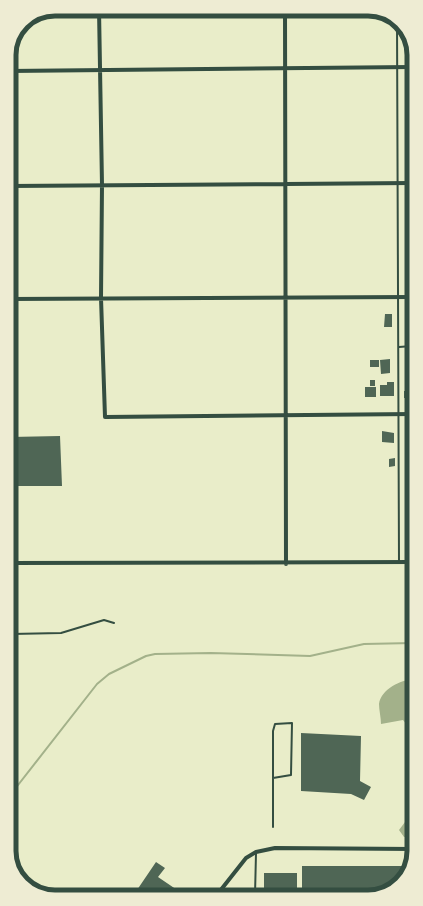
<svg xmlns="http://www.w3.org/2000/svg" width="423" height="906" viewBox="0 0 423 906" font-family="Mulish,sans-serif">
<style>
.water{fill:#a3b18a}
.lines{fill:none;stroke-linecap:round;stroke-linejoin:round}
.stream{stroke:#a3b18a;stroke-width:2}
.building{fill:#4f6655}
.service{stroke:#344e41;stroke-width:2}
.minor{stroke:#344e41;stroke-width:4}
.rim{fill:none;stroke:#344e41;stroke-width:5}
</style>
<rect width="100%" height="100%" fill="#e9edc9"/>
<path class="water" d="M 413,679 L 414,734 L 403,720 L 381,724 C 381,718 379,710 379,704 C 381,689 401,680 413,679 Z
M 414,810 L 414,837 L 404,837 L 399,830 Z"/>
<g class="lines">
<path class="stream" d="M 11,794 L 97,684 L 109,674 L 146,656 L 155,654 L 211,653 L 310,656 L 364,644 L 413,643"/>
</g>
<path class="building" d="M 409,125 L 412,125 L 412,135 L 409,135 Z
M 385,314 L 392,314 L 392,327 L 384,327 Z
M 412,323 L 412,335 L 405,335 L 405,324 Z
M 390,359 L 390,373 L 381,374 L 380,360 Z
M 370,360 L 379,360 L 379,367 L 370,367 Z
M 370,380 L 375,380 L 375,386 L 370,386 Z
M 387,382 L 394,382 L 394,396 L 380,396 L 380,385 L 387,385 Z
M 365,387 L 376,387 L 376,397 L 365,397 Z
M 404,391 L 413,391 L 413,398 L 404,398 Z
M 408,430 L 413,430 L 413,444 L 409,444 Z
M 382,431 L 394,433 L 394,443 L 382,442 Z
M 60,436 L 62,486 L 10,486 L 10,437 Z
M 395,458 L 395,466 L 389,467 L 389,459 Z
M 410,465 L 413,465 L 413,503 L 405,503 L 405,479 L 410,479 Z
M 409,505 L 413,505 L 413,518 L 409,518 Z
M 301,733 L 361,736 L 360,781 L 371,787 L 364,800 L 351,794 L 301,791 Z
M 156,862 L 165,868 L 158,877 L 186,896 L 146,896 L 137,890 Z
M 302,866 L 409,866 L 405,879 L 383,894 L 302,895 Z
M 264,873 L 297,873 L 297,895 L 264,895 Z"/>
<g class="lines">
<path class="service" d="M 397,20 L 399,561
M 399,347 L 412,346
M 11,634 L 61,633 L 104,620 L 114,623
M 273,778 L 291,775 L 292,723 L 275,724 L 273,731 L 273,827
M 255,895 L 256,853"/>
<path class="minor" d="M 99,9 L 102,185 L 101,298 L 105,417 L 413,414
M 285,9 L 286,564
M 9,71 L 412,67
M 9,186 L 412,183
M 10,299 L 412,297
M 11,563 L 413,562
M 216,896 L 246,858 L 256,852 L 275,848 L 414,849"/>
</g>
<path d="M0 0H423V906H0ZM55 16H368A39 39 0 0 1 407 55V851A39 39 0 0 1 368 890H55A39 39 0 0 1 16 851V55A39 39 0 0 1 55 16Z" fill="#eeecd3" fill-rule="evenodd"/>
<path class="rim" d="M55 16H368A39 39 0 0 1 407 55V851A39 39 0 0 1 368 890H55A39 39 0 0 1 16 851V55A39 39 0 0 1 55 16Z"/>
</svg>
